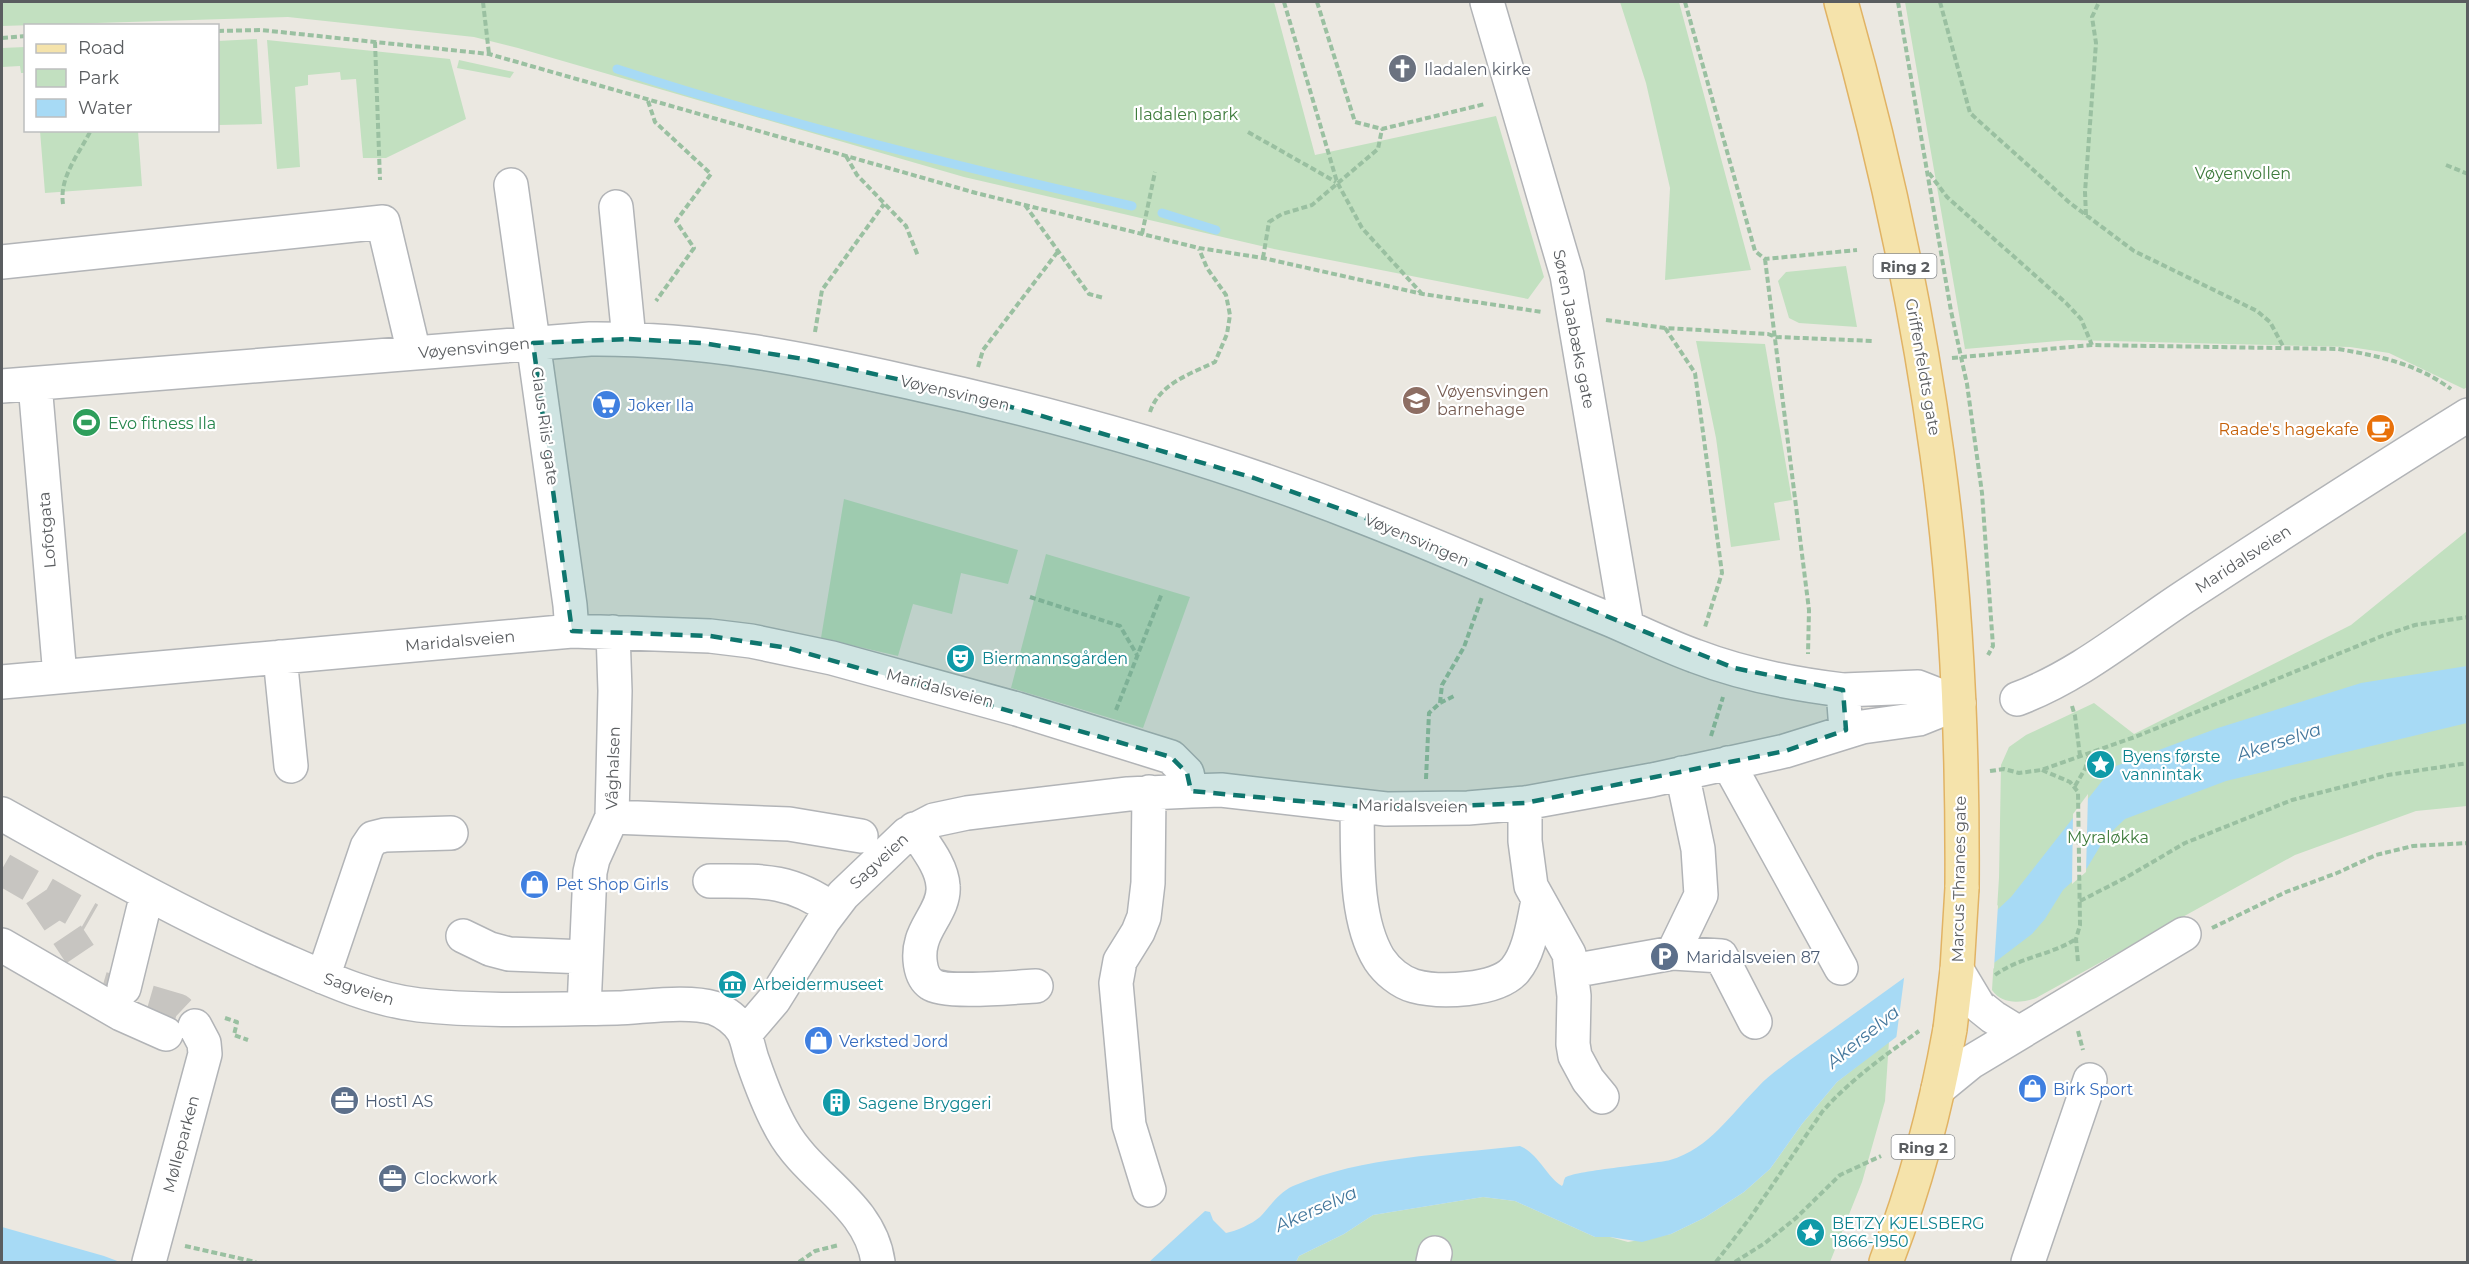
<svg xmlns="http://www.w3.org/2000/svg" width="2469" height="1264" viewBox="0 0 2469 1264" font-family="Montserrat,sans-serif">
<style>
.green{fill:#c2e0c0}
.water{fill:#a7daf5}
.pier{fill:#ebe8e1}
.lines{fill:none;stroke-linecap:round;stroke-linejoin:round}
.stream{stroke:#a7daf5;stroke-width:9}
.minor-tunnel{stroke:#c7c5c1;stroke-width:33;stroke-dasharray:33 16;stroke-linecap:butt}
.minor-casing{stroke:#b2b4b7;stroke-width:36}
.major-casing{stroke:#e1b364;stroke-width:36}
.path{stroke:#9ac0a1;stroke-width:4;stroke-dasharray:6 3;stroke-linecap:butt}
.minor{stroke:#fff;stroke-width:33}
.major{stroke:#f5e3ab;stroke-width:33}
.minor-bridge-casing{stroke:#b2b4b7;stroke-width:36;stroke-linecap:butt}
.major-bridge-casing{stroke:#e1b364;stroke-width:36;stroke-linecap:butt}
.minor-bridge{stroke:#fff;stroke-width:33}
.major-bridge{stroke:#f5e3ab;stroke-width:33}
.marked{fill:#0f766e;fill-opacity:0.2;stroke:#0f766e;stroke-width:4.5;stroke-dasharray:12 8;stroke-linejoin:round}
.labels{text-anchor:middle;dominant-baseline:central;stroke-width:4.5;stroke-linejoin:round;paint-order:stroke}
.shield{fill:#fff;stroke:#8c8e90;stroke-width:1.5}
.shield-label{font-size:15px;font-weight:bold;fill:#5a5d60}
.worship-label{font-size:16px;fill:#5b616d;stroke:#fff;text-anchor:start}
.park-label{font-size:16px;fill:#3f7c3d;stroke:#fff}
.street-label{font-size:16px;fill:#5a5d60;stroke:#fff}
.education-label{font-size:16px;fill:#785e54;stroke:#fff;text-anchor:start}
.shop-label{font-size:16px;fill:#366cbe;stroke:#fff;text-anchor:start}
.leisure-label{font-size:16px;fill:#27864d;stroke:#fff;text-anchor:start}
.food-label{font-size:16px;fill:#c56008;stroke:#fff;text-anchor:end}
.culture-label{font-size:16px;fill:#0d838f;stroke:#fff;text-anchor:start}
.service-label{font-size:16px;fill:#4e5e75;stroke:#fff;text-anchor:start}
.water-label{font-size:18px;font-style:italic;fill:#44779c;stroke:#fff}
</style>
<rect width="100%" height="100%" fill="#ebe8e1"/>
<path class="green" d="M 2,2 L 1274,2 L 1315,155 L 1496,116 L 1544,277 L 1528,299 L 1274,249 L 964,177 L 518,48 L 474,37 L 288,17 L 2,26 Z
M 1620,2 L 1679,2 L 1751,270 L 1665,280 L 1670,188 L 1646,83 Z
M 1905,2 L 2467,2 L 2467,387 L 2464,389 L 2389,353 L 2350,347 L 2070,340 L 1965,349 Z
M 257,39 L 262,124 L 218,125 L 218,41 Z
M 267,40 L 450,59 L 466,119 L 386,158 L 363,158 L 356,79 L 341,80 L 340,72 L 308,75 L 308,85 L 295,87 L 300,167 L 277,169 Z
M 25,47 L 25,73 L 21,73 L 20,66 L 2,67 L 2,48 Z
M 459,60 L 514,72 L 510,78 L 457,68 Z
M 40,131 L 138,131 L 142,186 L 45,193 Z
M 1846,266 L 1857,327 L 1799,323 L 1789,318 L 1778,281 L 1786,272 Z
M 1696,341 L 1765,344 L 1792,500 L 1774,503 L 1780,540 L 1731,547 L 1716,438 Z
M 844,499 L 1018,550 L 1008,584 L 961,573 L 952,614 L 913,604 L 898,656 L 821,638 Z
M 2467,531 L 2467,806 L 2416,811 L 2295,855 L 2036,998 C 2021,1003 2002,1005 1992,990 L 1999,878 L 2001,765 L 2009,747 L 2026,735 L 2094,703 L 2134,734 L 2351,625 Z
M 1046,554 L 1190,597 L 1143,728 L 1011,688 Z
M 1889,1041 L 1885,1101 L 1862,1182 L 1830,1262 L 1296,1262 L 1299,1256 L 1344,1234 L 1373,1215 L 1483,1197 L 1515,1201 L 1595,1237 L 1610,1237 L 1628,1242 L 1671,1234 L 1704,1218 L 1744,1192 L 1770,1169 L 1802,1124 L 1837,1082 Z"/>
<path class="water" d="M 2467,666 L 2467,723 L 2226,781 L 2125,819 L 2105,838 L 2087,868 L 2063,890 L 2045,919 L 2032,934 L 1837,1082 L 1802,1124 L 1770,1169 L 1744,1192 L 1704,1218 L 1671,1234 L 1642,1242 L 1610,1237 L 1595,1237 L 1515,1201 L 1483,1197 L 1373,1215 L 1344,1234 L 1299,1256 L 1296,1262 L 1149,1262 L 1205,1211 L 1210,1212 L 1213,1220 L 1226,1233 C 1236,1231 1252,1224 1260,1217 C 1270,1207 1278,1193 1293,1186 C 1364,1156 1444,1155 1520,1146 C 1538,1153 1546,1176 1562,1186 C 1564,1184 1563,1181 1565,1178 C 1570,1171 1655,1164 1670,1160 C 1709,1149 1731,1114 1758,1087 C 1767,1077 1779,1069 1790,1060 L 1994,913 L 2011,897 L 2102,781 L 2116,766 L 2218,728 L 2361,683 Z
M 2,1227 L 104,1256 L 120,1262 L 2,1262 Z"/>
<path class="pier" d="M 2088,794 L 2086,872 L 2072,884 L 2073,814 Z
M 1998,905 L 1994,968 L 1896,1040 L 1905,971 Z"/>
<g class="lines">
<path class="stream" d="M 617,69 C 786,124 959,167 1132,206
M 1162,213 L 1216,230"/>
<path class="minor-tunnel" d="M 2,869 L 90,919
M 40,894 L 80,954
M 102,988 L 178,1010 L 195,1026"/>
<defs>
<path id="minor" d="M 1487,2 L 1567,275 L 1627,627
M 511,185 L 570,605 L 572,631
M 616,207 L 629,339
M 2,262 L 383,222 L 414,353
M 35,384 L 60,676
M 2,386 L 590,339 C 700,338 801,358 908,382 C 1064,416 1220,460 1368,519 C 1450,551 1530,587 1611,620 C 1639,632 1667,646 1695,656 C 1742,674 1793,684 1843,690 L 1846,730
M 280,657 L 291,766
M 2,682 L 572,631 L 710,636 L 751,641 L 832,658 L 1017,709 L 1171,757 L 1187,773 L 1191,791
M 1843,690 L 1918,687 L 1959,703
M 2017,699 C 2079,676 2132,631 2187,595 C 2280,534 2373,474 2468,415
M 1728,763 L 1841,968
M 1525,803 L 1525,841 L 1531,886 L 1569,954 L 1574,996 L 1573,1044 L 1575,1056 L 1588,1080 L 1602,1097
M 1357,806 C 1358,852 1354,918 1379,959 C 1387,971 1400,982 1414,986 C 1440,993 1497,991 1515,970 C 1530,952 1533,923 1538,901
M 2,814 C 92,864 182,915 277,957 C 323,977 369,999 419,1005 C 484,1012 552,1009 617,1008 C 645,1007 687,1000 714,1008 C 725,1012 737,1021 743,1031 C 748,1040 749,1052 753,1062 C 761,1085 770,1109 782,1130 C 809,1179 870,1204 878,1262
M 612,817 L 789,824 L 861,836
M 914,829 C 925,846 942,866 943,886 C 945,906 927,923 922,941 C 918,954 919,976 931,984 C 944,994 1016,987 1036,986
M 710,881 C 759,881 789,878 832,909
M 463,936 L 490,949 L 509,954 L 586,957
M 2,945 L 121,1014 L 166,1034
M 1673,953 L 1701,895 L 1698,849 L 1682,773
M 1572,971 L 1673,953 L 1721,956 L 1755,1022
M 323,977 L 367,847 L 373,838 L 385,835 L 451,833
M 124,988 L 147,894
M 1978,1005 L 1993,1017 L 2019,1033
M 584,1008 L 590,872 L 593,859 L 612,817 L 615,691 L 613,632
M 745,1034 L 774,1000 L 824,920 L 843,895 L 907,834 L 934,820 L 967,813 L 1128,794 L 1191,791 L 1221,790 L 1386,809 L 1468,808 L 1525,803 L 1652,780 L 1785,751 L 1862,727 L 1919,719 L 1959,703
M 1938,1089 L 1971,1062 L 2184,934
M 1149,1190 L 1129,1125 L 1116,983 L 1120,961 L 1138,932 L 1144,917 L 1148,883 L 1149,792
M 149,1262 L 205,1054 L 204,1043 L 195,1026
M 1433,1262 L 1435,1253
M 2028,1262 L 2090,1080"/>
<path id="major" d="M 1841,2 C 1883,150 1916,301 1937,454 C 1957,597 1963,744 1962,888
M 1886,1262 C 1915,1187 1936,1108 1950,1029"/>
</defs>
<use href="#minor" class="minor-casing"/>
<use href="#major" class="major-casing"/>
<path class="path" d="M 483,2 L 489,54
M 1284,2 L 1337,182 L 1362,228 L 1422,294
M 1317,2 L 1355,122 L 1382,129 L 1485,104
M 1685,2 L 1755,251 L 1765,259 L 1857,250
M 1898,2 L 1951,311 L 1967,384 L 1982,493 L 1993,646 L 1988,655
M 1940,2 L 1970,113 L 2070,203 L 2134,251 L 2257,311 L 2270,322 L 2284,348
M 218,31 L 261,30 L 489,54 L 976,193 L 1199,248 L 1263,258 L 1423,294 L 1542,312
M 2,38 L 26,36
M 375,42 L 380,180
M 648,101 L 655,122 L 711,174 L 676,221 L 694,248 L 656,301
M 1248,132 L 1336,182
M 846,156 L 857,175 L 906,226 L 918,256
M 2446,165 L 2468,174
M 1929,173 L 1947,197 L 2066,303 L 2081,319 L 2092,345
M 63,204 C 59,177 79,154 91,130
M 1025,205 L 1089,294 L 1104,298
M 2086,215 L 2085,192 L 2096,43 L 2092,17 L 2099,2
M 1142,234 L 1155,172
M 1263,258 L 1269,222 L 1282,214 L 1312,205 L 1378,149 L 1382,129
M 1765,259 L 1809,610 L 1808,654
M 1606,320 L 1665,328 L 1768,334 L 1776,337 L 1873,341
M 1665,328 L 1695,373 L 1722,573 L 1705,627
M 815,332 L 822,290 L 884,204
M 1952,358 L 2092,345 L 2338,349 C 2380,356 2417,364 2451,389
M 978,367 L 983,350 L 1059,250
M 1150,412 C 1159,384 1190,374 1215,362 L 1227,334 L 1230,315 L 1226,295 L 1207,268 L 1199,249
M 1030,597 L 1120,626 L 1137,655
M 1440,703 L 1442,685 L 1464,647 L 1482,597
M 2072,706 L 2075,716 L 2080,756
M 1116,710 L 1162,593
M 1711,736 L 1723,697
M 2042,770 L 2070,782 L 2078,792 L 2080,925 L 2076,939 L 2078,962
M 1990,771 L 2004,769 L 2019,773 L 2041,770 L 2135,737 L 2382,636 L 2415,625 L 2468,617
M 1426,779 L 1429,713 L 1440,703 L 1456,695
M 2075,786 L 2085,769 L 2090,753
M 2080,901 L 2127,877 L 2185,843 L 2292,800 L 2388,775 L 2468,763
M 2212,928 L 2286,892 L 2337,873 L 2376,855 L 2413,846 L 2468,843
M 1995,975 C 2020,957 2051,955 2076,939
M 225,1018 L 237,1022 L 234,1035 L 248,1040
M 2078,1031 L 2083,1050
M 185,1246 L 256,1262
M 799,1262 L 815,1251 L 839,1245
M 1716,1262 L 1750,1218 L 1822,1112 C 1850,1080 1884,1056 1919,1031
M 1735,1262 L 1765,1243 L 1796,1218 L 1840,1175 L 1881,1156"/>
<use href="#minor" class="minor"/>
<use href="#major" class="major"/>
<defs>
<path id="minor-bridge" d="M 1957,970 L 1978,1005"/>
<path id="major-bridge" d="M 1950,1029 L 1957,970 L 1962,888"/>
</defs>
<use href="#minor-bridge" class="minor-bridge-casing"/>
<use href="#major-bridge" class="major-bridge-casing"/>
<use href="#minor-bridge" class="minor-bridge"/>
<use href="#major-bridge" class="major-bridge"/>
</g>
<path class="marked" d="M 629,339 L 702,343 L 810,360 L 970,395 L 1254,478 L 1368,519 L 1734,668 L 1843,690 L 1846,730 L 1785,751 L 1525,803 L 1386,809 L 1191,791 L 1187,773 L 1171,757 L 788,648 L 710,636 L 572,631 L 533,343 Z"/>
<defs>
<symbol id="church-disc" viewBox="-11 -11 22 22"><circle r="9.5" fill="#6b7280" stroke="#fff"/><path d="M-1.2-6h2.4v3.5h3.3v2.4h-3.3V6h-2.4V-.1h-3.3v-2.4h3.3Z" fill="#fff"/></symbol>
<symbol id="school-disc" viewBox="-11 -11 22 22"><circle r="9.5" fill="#8d6e63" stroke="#fff"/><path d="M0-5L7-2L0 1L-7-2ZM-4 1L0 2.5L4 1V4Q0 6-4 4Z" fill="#fff"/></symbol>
<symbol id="supermarket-disc" viewBox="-11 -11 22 22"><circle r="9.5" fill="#3f7fe0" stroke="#fff"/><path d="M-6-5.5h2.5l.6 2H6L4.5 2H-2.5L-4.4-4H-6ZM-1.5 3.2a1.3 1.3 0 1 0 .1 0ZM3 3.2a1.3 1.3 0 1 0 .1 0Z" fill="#fff"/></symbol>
<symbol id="stadium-disc" viewBox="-11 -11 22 22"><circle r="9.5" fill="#2e9e5b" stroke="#fff"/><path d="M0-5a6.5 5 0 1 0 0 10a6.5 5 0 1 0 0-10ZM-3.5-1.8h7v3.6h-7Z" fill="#fff"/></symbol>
<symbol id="cafe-disc" viewBox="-11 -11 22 22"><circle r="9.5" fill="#e8710a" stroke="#fff"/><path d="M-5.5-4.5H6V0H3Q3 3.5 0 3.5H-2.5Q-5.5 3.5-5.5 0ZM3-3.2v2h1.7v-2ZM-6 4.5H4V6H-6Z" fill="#fff"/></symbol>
<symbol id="theatre-disc" viewBox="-11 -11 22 22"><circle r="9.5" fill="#0f9aa8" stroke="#fff"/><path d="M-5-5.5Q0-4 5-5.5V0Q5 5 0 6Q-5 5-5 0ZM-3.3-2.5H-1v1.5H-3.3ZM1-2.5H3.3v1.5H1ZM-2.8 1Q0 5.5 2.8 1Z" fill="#fff"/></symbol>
<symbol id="sight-disc" viewBox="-11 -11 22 22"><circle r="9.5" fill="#0f9aa8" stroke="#fff"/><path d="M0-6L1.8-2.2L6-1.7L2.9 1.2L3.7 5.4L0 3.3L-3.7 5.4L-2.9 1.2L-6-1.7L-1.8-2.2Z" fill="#fff"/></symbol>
<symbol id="shop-disc" viewBox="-11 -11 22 22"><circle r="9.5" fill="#3f7fe0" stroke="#fff"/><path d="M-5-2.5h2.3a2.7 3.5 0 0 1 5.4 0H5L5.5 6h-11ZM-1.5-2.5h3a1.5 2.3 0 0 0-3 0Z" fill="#fff"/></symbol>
<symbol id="parking-disc" viewBox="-11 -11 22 22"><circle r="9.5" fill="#5c6f8a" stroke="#fff"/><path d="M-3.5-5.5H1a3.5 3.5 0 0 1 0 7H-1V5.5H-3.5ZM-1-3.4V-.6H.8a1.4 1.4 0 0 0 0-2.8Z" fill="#fff"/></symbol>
<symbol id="museum-disc" viewBox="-11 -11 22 22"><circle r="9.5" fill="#0f9aa8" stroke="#fff"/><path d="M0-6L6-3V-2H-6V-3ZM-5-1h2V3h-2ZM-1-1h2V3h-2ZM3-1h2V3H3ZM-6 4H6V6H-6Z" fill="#fff"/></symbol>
<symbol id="office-disc" viewBox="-11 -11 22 22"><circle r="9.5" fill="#5c6f8a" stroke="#fff"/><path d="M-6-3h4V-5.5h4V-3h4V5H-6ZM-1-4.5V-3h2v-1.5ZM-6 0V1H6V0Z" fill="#fff"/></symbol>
<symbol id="building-disc" viewBox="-11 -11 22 22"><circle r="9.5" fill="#0f9aa8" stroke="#fff"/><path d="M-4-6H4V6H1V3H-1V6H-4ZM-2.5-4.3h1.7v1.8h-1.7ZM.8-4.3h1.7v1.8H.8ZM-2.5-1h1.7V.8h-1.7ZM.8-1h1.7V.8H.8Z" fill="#fff"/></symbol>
</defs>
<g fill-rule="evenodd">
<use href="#church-disc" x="1386" y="52" width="33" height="33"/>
<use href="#school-disc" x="1400" y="384" width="33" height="33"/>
<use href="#supermarket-disc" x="590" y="388" width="33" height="33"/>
<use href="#stadium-disc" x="70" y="406" width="33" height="33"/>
<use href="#cafe-disc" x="2364" y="412" width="33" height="33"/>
<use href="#theatre-disc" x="944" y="642" width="33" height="33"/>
<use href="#sight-disc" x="2084" y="748" width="33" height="33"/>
<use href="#shop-disc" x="518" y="868" width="33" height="33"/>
<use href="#parking-disc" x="1648" y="940" width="33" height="33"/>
<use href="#museum-disc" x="716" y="968" width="33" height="33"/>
<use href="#shop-disc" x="802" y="1024" width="33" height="33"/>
<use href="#shop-disc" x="2016" y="1072" width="33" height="33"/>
<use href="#office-disc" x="328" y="1084" width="33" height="33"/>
<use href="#building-disc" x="820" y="1086" width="33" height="33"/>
<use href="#office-disc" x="376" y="1162" width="33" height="33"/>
<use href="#sight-disc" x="1794" y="1216" width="33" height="33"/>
</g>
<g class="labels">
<g class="shield">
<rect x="1873.5" y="254" width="63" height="24" rx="4.5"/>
<rect x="1891.5" y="1135" width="63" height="24" rx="4.5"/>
</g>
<g class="shield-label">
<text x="1905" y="266">Ring 2</text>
<text x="1923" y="1147">Ring 2</text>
</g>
<g class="worship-label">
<text x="1424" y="69">Iladalen kirke</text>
</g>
<g class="park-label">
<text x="1186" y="114">Iladalen park</text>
<text x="2243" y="173">Vøyenvollen</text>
<text x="2108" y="837">Myraløkka</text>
</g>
<g class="street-label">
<text transform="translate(1574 329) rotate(79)">Søren Jaabæks gate</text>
<text transform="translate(474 348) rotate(-5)">Vøyensvingen</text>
<text transform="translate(1923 367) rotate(80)">Griffenfeldts gate</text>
<text transform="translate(955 393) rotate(13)">Vøyensvingen</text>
<text transform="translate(545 426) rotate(82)">Claus Riis' gate</text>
<text transform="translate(47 530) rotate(-95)">Lofotgata</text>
<text transform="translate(1417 540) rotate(23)">Vøyensvingen</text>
<text transform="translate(2243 559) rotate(-33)">Maridalsveien</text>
<text transform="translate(460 641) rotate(-5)">Maridalsveien</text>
<text transform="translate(940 688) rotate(15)">Maridalsveien</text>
<text transform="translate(613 768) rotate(-88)">Våghalsen</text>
<text transform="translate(1413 806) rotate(1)">Maridalsveien</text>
<text transform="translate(879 861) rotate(-43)">Sagveien</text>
<text transform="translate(1959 879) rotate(-89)">Marcus Thranes gate</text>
<text transform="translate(359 989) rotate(18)">Sagveien</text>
<text transform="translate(181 1144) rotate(-75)">Mølleparken</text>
</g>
<g class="education-label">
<text x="1437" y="391">Vøyensvingen<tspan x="1437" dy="18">barnehage</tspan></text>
</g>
<g class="shop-label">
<text x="628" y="405">Joker Ila</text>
<text x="556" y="884">Pet Shop Girls</text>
<text x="839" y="1041">Verksted Jord</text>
<text x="2053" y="1089">Birk Sport</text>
</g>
<g class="leisure-label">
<text x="108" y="423">Evo fitness Ila</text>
</g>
<g class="food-label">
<text x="2359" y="429">Raade's hagekafe</text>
</g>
<g class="culture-label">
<text x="982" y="658">Biermannsgården</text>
<text x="2122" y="756">Byens første<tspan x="2122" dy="18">vannintak</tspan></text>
<text x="753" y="984">Arbeidermuseet</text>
<text x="858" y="1103">Sagene Bryggeri</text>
<text x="1832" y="1223">BETZY KJELSBERG<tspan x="1832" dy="18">1866-1950</tspan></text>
</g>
<g class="service-label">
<text x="1686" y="957">Maridalsveien 87</text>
<text x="365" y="1101">Host1 AS</text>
<text x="414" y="1178">Clockwork</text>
</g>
<g class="water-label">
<text transform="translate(2279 742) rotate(-18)">Akerselva</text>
<text transform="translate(1863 1037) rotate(-39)">Akerselva</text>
<text transform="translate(1316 1209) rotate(-24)">Akerselva</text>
</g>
</g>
<rect width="2469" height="1264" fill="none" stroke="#5a5d60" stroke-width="6"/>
<rect x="24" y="24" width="195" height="108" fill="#ffffff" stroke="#bdbebf" stroke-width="1.5"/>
<rect x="36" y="44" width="30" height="9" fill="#f5e3ab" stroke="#bdbebf" stroke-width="1.5"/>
<text x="78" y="54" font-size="18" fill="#5a5d60">Road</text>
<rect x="36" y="69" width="30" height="18" fill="#c2e0c0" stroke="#bdbebf" stroke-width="1.5"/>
<text x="78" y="84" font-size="18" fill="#5a5d60">Park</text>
<rect x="36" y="99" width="30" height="18" fill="#a7daf5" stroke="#bdbebf" stroke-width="1.5"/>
<text x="78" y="114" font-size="18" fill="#5a5d60">Water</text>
</svg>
